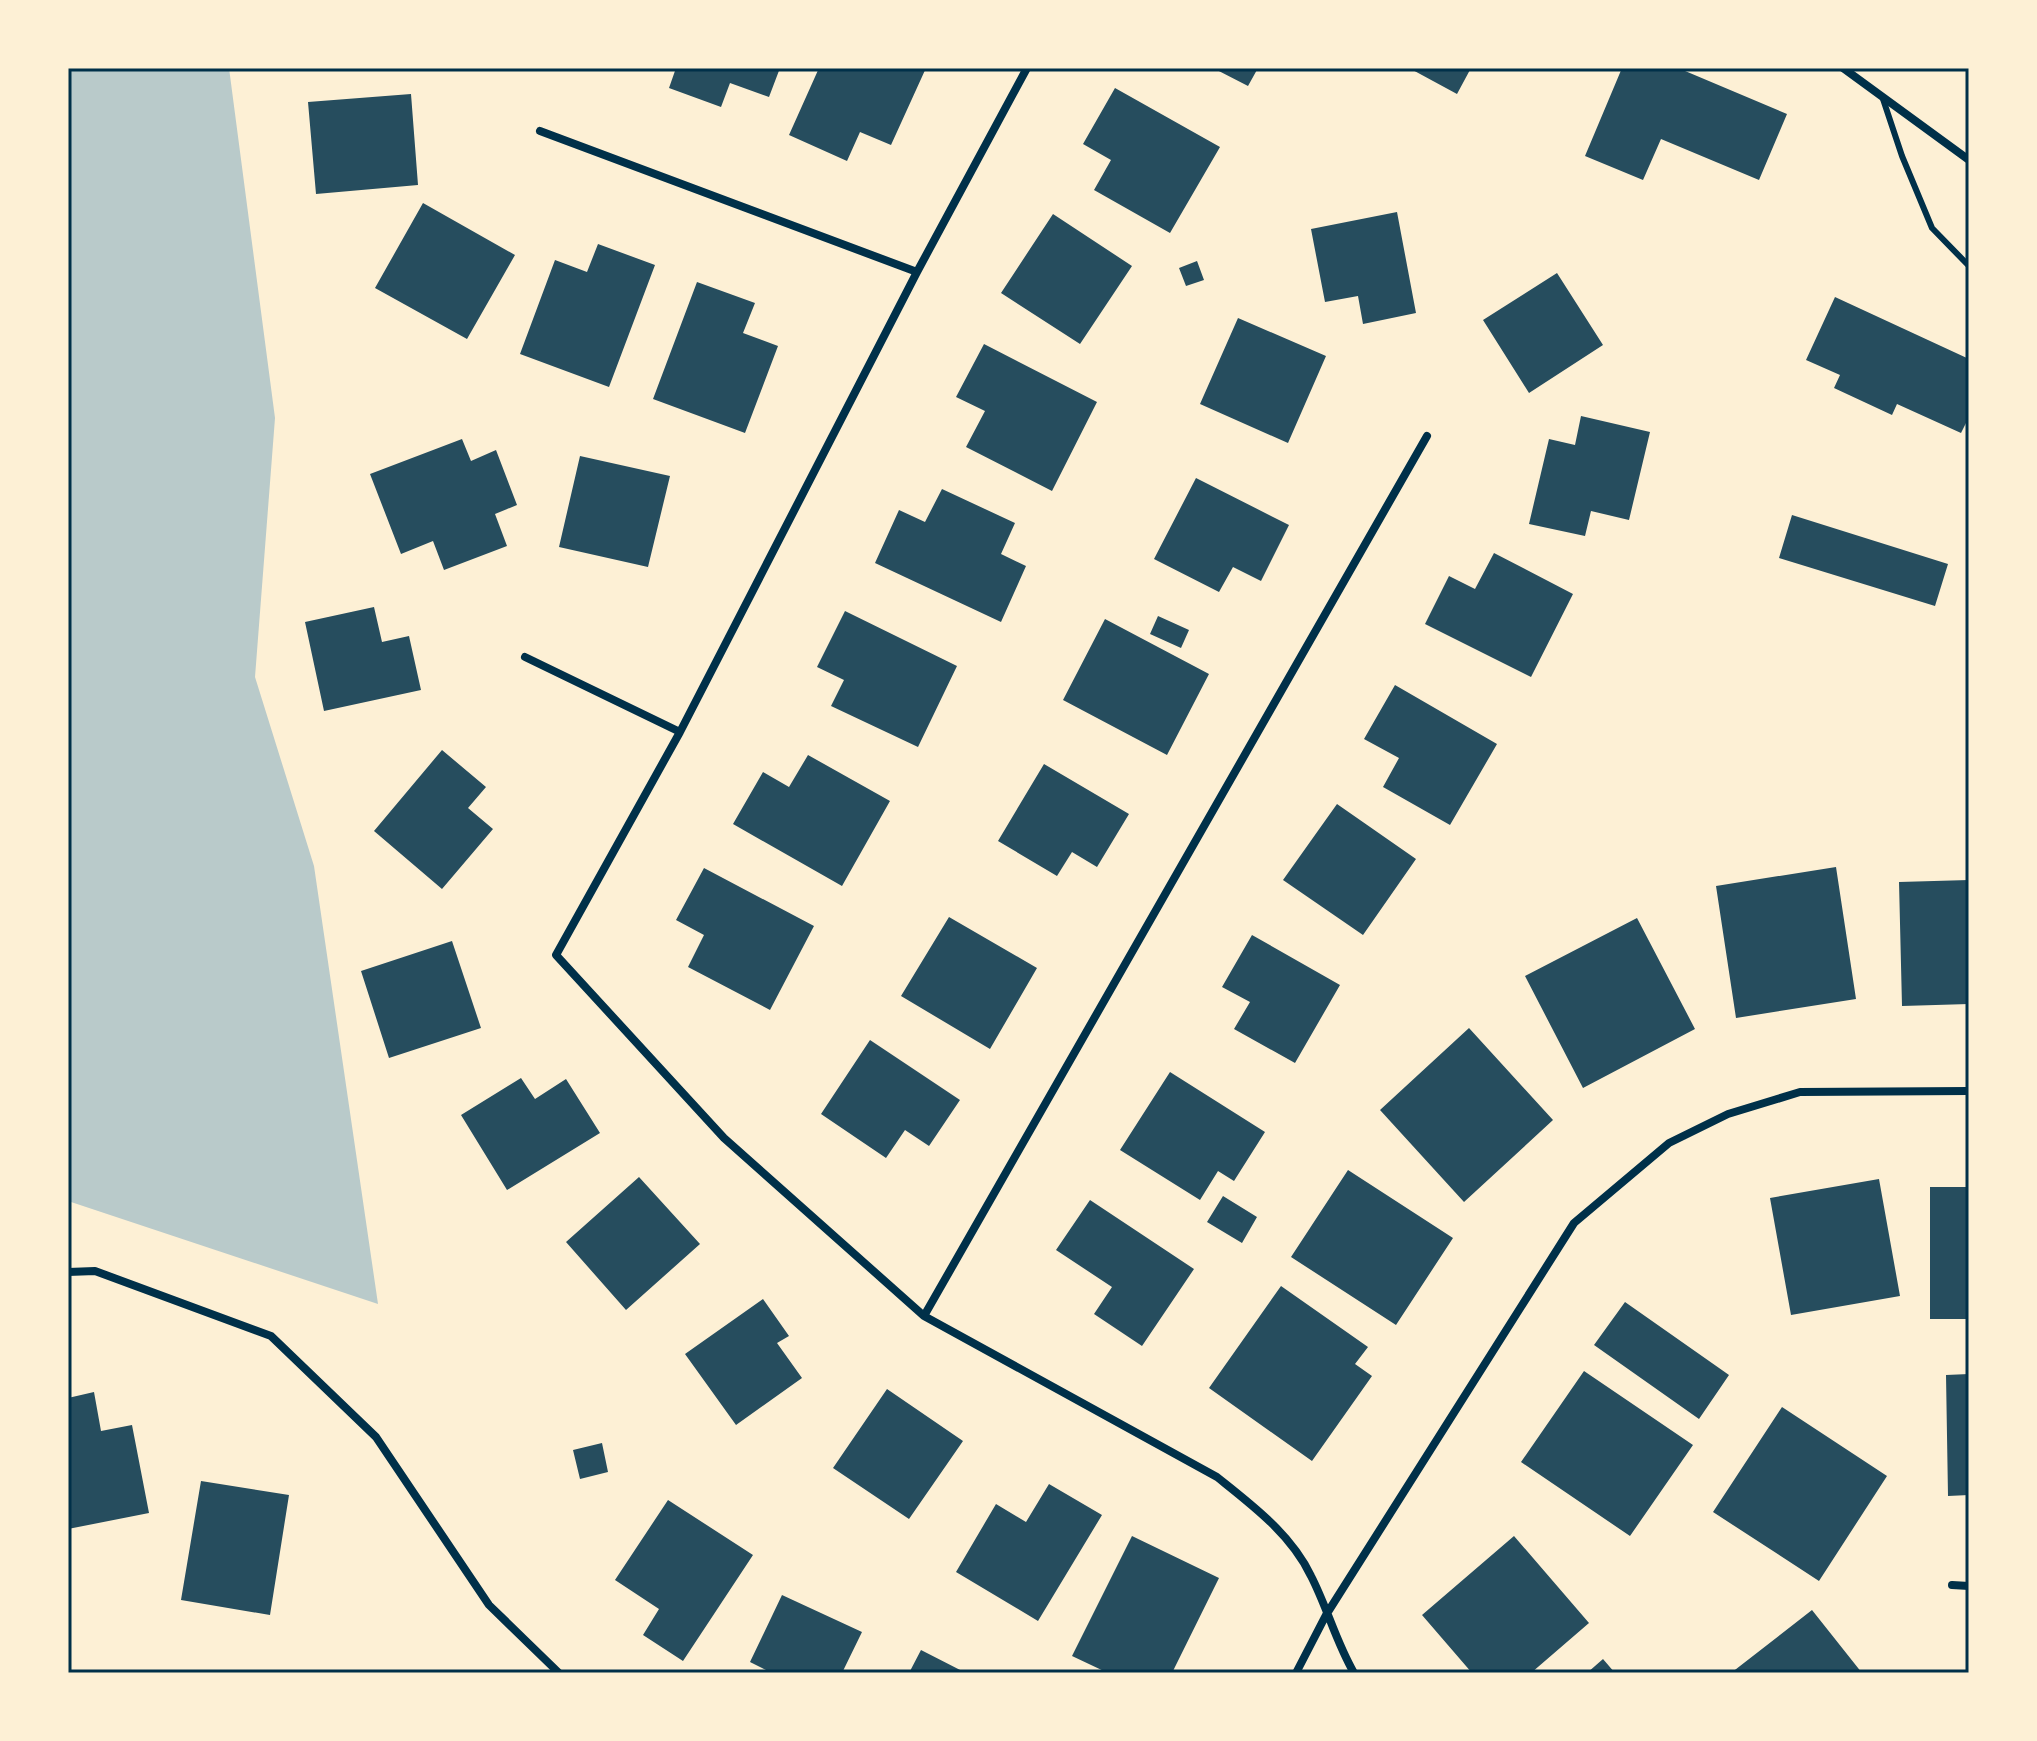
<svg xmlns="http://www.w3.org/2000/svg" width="2037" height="1741" viewBox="0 0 2037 1741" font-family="Ubuntu,sans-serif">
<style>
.green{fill:#b9caca}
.building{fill:#264d5e}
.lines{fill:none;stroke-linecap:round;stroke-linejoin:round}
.service{stroke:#003049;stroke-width:6}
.minor{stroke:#003049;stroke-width:8}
.neatline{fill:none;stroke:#003049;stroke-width:3}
</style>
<rect width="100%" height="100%" fill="#fdf0d5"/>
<path class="green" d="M 68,68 L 229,68 L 275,418 L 255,677 L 314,866 L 378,1304 L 68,1201 Z"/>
<path class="building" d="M 676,68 L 780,68 L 769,97 L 730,83 L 721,107 L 669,88 Z
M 819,68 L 926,68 L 891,145 L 860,132 L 847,161 L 789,135 Z
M 1213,68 L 1258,68 L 1248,86 Z
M 1409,68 L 1471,68 L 1457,94 Z
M 1622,68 L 1678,68 L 1787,114 L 1759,180 L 1661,139 L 1643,180 L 1585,156 Z
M 1115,88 L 1220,147 L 1170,233 L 1094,190 L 1111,160 L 1083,144 Z
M 411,94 L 418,185 L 316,194 L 308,102 Z
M 423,203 L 515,255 L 467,339 L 375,288 Z
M 1397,212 L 1416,313 L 1363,324 L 1358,296 L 1325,302 L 1311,229 Z
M 1053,214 L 1132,266 L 1080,344 L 1001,293 Z
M 598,244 L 655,265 L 609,387 L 520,354 L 555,260 L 587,272 Z
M 1197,261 L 1204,280 L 1186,286 L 1179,268 Z
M 1557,273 L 1603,345 L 1529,393 L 1483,320 Z
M 697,282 L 755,303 L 743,333 L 778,346 L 745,433 L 653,399 Z
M 1835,297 L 1969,359 L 1969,417 L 1961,433 L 1897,404 L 1892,415 L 1834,388 L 1840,375 L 1806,360 Z
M 1238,318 L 1326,356 L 1288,443 L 1200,404 Z
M 984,344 L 1097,402 L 1052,491 L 966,447 L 985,411 L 956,397 Z
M 1581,416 L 1650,432 L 1629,520 L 1591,511 L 1585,536 L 1529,524 L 1549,439 L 1575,445 Z
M 462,439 L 471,461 L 496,450 L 517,505 L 495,514 L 507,546 L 444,570 L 433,541 L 401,554 L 370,474 Z
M 580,456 L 670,476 L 648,567 L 559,547 Z
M 1196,478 L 1289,525 L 1261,581 L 1233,567 L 1219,592 L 1154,559 Z
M 942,489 L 1015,523 L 1001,554 L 1026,566 L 1001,622 L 875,563 L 899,510 L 925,522 Z
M 1792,515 L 1948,564 L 1935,606 L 1779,558 Z
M 1494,553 L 1573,594 L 1531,677 L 1425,624 L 1449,576 L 1475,589 Z
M 374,607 L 382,642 L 409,636 L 421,690 L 324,711 L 305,622 Z
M 845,611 L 957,666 L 918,747 L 831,706 L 844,680 L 817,667 Z
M 1158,616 L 1189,630 L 1181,648 L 1150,634 Z
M 1105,619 L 1209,674 L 1167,755 L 1063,700 Z
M 1395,685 L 1497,744 L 1450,825 L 1383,787 L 1399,758 L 1364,739 Z
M 442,750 L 486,787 L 468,808 L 493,829 L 442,889 L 374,831 Z
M 808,755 L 890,801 L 842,886 L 733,824 L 763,772 L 789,787 Z
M 1044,764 L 1129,814 L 1097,867 L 1072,852 L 1057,876 L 998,841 Z
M 1337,804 L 1416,859 L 1363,935 L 1283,880 Z
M 1836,867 L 1856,999 L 1736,1018 L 1716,886 Z
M 704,868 L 814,926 L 770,1010 L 688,967 L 704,935 L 676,920 Z
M 1969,880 L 1969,1004 L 1902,1006 L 1899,882 Z
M 949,917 L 1037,968 L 990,1049 L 901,996 Z
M 1637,918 L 1695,1029 L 1583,1088 L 1525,976 Z
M 1252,935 L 1340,985 L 1295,1063 L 1234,1029 L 1250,1002 L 1222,987 Z
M 452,941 L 481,1028 L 389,1058 L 361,971 Z
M 1469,1028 L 1553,1120 L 1464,1202 L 1380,1110 Z
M 870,1040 L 960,1100 L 929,1146 L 905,1130 L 886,1158 L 821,1114 Z
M 1170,1072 L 1265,1132 L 1234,1181 L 1218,1171 L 1200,1200 L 1120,1150 Z
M 521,1078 L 535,1099 L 566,1079 L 600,1133 L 507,1190 L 461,1115 Z
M 1348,1170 L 1453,1238 L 1396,1325 L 1291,1257 Z
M 639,1177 L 700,1244 L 626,1310 L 566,1242 Z
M 1879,1179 L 1900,1296 L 1791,1315 L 1770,1198 Z
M 1930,1187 L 1969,1187 L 1969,1319 L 1930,1319 Z
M 1223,1196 L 1257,1217 L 1242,1243 L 1207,1222 Z
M 1090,1200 L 1194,1269 L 1142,1346 L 1094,1314 L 1112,1287 L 1056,1250 Z
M 1281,1286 L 1368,1347 L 1355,1364 L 1372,1376 L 1312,1461 L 1209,1388 Z
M 763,1299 L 789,1336 L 777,1343 L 802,1378 L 736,1425 L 685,1354 Z
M 1625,1302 L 1729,1375 L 1699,1419 L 1594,1345 Z
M 1584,1371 L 1693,1445 L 1630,1536 L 1521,1462 Z
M 1969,1374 L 1969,1495 L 1948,1496 L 1946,1375 Z
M 887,1389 L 963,1441 L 909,1519 L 833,1468 Z
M 94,1392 L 101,1431 L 132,1425 L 149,1513 L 68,1529 L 68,1398 Z
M 1782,1407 L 1887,1476 L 1819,1581 L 1713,1512 Z
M 602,1443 L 608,1472 L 580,1479 L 573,1450 Z
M 201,1481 L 289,1495 L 270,1615 L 181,1600 Z
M 1049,1484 L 1102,1515 L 1038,1621 L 956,1572 L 996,1504 L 1026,1522 Z
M 668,1500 L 753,1555 L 683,1661 L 643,1635 L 659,1609 L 615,1580 Z
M 1132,1536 L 1219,1578 L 1172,1673 L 1108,1673 L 1072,1656 Z
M 1514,1536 L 1589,1623 L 1531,1673 L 1472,1673 L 1422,1615 Z
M 782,1595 L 862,1632 L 842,1673 L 772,1673 L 750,1662 Z
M 1812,1610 L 1862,1673 L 1731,1673 Z
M 921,1650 L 966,1673 L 909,1673 Z
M 1603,1659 L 1615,1673 L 1587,1673 Z"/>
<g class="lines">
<path class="service" d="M 1882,96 L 1902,156 L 1932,228 L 1969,266"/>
<path class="minor" d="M 1027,68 L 917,272 L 680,732 L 556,955 L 724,1138 L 924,1316 L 1217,1477 C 1252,1505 1291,1534 1311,1576 C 1327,1607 1336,1642 1354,1673
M 1843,68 L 1969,160
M 540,131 L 917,272
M 525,657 L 680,732
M 68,1272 L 95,1271 L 271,1336 L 376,1437 L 489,1605 L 559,1673
M 924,1316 L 1427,436
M 1952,1585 L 1969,1586
M 1296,1673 L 1326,1615 L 1574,1223 L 1669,1143 L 1728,1114 L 1800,1092 L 1969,1091"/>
</g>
<rect width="2037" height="1741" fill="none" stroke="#fdf0d5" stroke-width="140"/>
<rect x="70" y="70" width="1897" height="1601" class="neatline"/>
</svg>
